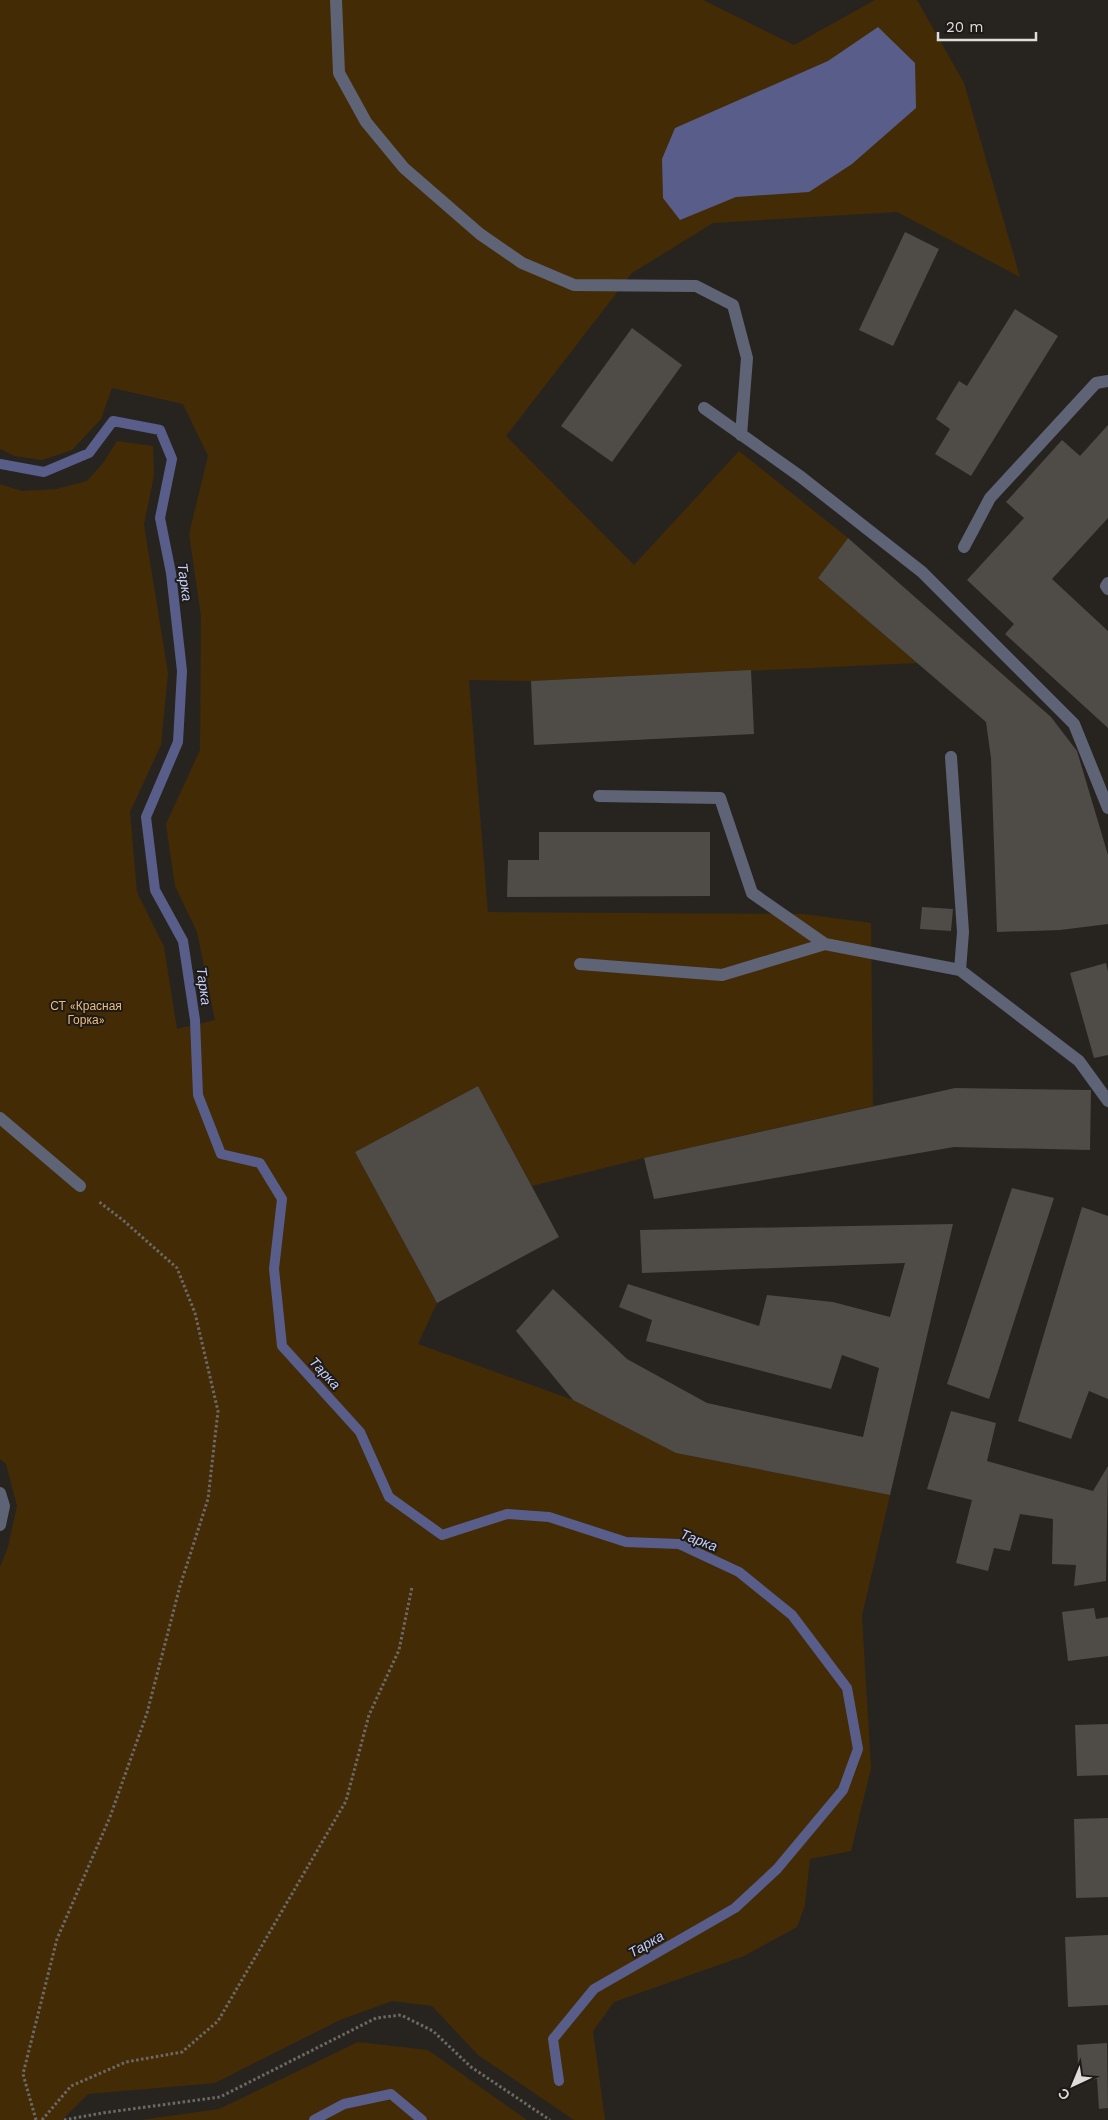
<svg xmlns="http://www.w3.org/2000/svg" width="1108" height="2120" viewBox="0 0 1108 2120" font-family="'Work Sans',sans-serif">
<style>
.green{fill:#432b06}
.water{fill:#585e89}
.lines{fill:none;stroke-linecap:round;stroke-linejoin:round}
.stream{stroke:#585e89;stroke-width:10}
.building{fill:#4f4b47}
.path{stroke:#6c6966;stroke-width:3;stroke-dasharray:2.5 2.5;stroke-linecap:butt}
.minor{stroke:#5f6376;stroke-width:12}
.labels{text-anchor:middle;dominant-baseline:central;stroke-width:4;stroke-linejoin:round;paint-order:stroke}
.park-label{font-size:12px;fill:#edbc7d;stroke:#1d1a17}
.water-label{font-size:14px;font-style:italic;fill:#c6cef8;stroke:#1d1a17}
</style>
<rect width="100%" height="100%" fill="#272420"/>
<path class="green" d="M 0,0 L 703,0 L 794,45 L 875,0 L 917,0 L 964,83 L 1020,277 L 897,212 L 713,223 L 632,273 L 506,436 L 634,565 L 739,451 L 848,538 L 818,578 L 917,663 L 531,681 L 469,680 L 488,912 L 804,914 L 871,923 L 873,1106 L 644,1158 L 532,1186 L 478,1086 L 355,1152 L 437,1303 L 418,1344 L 573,1400 L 676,1453 L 890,1495 L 862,1616 L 871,1768 L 851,1851 L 810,1859 L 805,1905 L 797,1927 L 744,1956 L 614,2002 L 593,2031 L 605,2120 L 574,2120 L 478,2055 L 432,2006 L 392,2001 L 340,2020 L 215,2083 L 88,2094 L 62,2120 L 0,2120 L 0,1567 L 8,1547 L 17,1506 L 6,1464 L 0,1459 L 0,484 L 22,491 L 56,489 L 87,481 L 103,463 L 117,441 L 153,446 L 154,475 L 144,525 L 168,673 L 161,745 L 130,812 L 137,892 L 164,947 L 177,1029 L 215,1020 L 197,932 L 175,886 L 166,824 L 200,750 L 201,616 L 189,534 L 208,456 L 183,404 L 112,388 L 101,419 L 72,450 L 42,460 L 15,456 L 0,449 Z
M 358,2042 L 428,2050 L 527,2120 L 141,2120 L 219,2109 Z"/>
<path class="water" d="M 878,27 L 915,63 L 916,108 L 852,164 L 809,192 L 736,197 L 680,220 L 663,198 L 662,159 L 675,128 L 828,61 Z"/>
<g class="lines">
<path class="stream" d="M 0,464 L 44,472 L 89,453 L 113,421 L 160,430 L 172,459 L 160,518 L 171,573 L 182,671 L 178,742 L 146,817 L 155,890 L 183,941 L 195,1020 L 198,1095 L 221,1154 L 260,1163 L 282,1199 L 274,1269 L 282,1346 L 360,1432 L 389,1497 L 442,1535 L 507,1514 L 549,1517 L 626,1542 L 679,1544 L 739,1572 L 792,1615 L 847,1688 L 858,1749 L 843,1790 L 777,1869 L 735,1908 L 594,1989 L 553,2039 L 559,2081
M 314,2120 L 344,2104 L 391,2094 L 422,2120"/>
</g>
<path class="building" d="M 905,232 L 939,249 L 893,346 L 859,330 Z
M 1015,309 L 1058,336 L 971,476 L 935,454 L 950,429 L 936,419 L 959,381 L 967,386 Z
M 632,328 L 682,365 L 612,462 L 561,426 Z
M 1108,425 L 1108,518 L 1052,579 L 1108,631 L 1108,728 L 1005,634 L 1014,624 L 967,580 L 1024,518 L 1006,502 L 1062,440 L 1080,456 Z
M 848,538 L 1051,717 L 1077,751 L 1108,855 L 1108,924 L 1060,930 L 997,932 L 991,758 L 986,722 L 818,578 Z
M 751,670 L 754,734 L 534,745 L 531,681 Z
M 539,832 L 710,832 L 710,896 L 507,897 L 508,860 L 539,860 Z
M 922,907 L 953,909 L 951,931 L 920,929 Z
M 1106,963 L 1108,972 L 1108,1055 L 1094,1058 L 1070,973 Z
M 478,1086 L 559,1237 L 437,1303 L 355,1152 Z
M 955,1088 L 1091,1090 L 1090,1150 L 954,1147 L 654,1199 L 644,1158 Z
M 1012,1188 L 1054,1198 L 989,1399 L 947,1384 Z
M 1082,1207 L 1108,1216 L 1108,1399 L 1089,1391 L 1071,1439 L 1018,1421 Z
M 953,1224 L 890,1495 L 676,1453 L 573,1400 L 516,1331 L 553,1289 L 627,1359 L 707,1403 L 863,1437 L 879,1368 L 842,1355 L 831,1389 L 646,1341 L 652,1320 L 619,1307 L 628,1284 L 759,1326 L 767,1295 L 833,1302 L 890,1317 L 905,1263 L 642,1273 L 640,1230 Z
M 951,1411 L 996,1423 L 987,1461 L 1093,1491 L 1108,1466 L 1106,1581 L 1074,1586 L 1076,1565 L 1052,1564 L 1053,1519 L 1020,1514 L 1010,1551 L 994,1548 L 988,1571 L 956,1563 L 972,1500 L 927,1489 Z
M 1094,1608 L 1096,1619 L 1108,1617 L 1108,1656 L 1068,1661 L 1062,1612 Z
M 1108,1724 L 1108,1775 L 1077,1776 L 1075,1725 Z
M 1108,1818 L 1108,1897 L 1076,1898 L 1074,1819 Z
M 1108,1935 L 1108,2005 L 1068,2007 L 1065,1937 Z
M 1107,2043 L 1108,2108 L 1099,2109 L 1097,2079 L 1079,2081 L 1077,2045 Z"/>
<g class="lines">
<path class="path" d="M 36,2120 L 23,2074 L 57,1939 L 110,1817 L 147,1713 L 180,1586 L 208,1499 L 218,1411 L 195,1313 L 177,1268 L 124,1221 L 98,1201
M 42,2120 L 71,2086 L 126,2062 L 182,2052 L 218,2021 L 346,1801 L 369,1715 L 399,1650 L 412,1587
M 64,2120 L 102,2113 L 220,2097 L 376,2018 L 401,2015 L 433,2031 L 471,2067 L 550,2120"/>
<path class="minor" d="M 336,0 L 339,73 L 366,122 L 404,168 L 480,234 L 522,263 L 574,285 L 696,286 L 733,305 L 747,358 L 741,435
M 704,408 L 801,477 L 922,572 L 1074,724 L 1108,808
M 964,547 L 990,498 L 1096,383 L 1108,381
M 1108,583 L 1106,586 L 1108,589
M 951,757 L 963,932 L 960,970
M 599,796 L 720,798 L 752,893 L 825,944
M 580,964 L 722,975 L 825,944 L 960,970 L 1079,1061 L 1108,1101
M 0,1118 L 80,1186
M 0,1493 L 4,1506 L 0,1525"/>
</g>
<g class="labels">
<g class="park-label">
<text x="86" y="1006">СТ «Красная<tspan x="86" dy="14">Горка»</tspan></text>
</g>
<g class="water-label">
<text transform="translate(185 582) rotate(82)">Тарка</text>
<text transform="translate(204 986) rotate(82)">Тарка</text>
<text transform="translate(325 1373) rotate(47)">Тарка</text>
<text transform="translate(699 1540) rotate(21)">Тарка</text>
<text transform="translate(646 1944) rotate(-30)">Тарка</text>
</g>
</g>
<g transform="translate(1073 2085) rotate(224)" stroke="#1d1a17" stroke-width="4" paint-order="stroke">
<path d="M0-4L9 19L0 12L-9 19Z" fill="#dfddda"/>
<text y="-8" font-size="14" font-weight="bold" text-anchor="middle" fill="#dfddda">С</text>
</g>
<path d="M938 32v8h98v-8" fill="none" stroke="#dfddda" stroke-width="2.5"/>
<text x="946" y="32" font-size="15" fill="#dfddda" stroke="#1d1a17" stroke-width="4" paint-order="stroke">20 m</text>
</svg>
